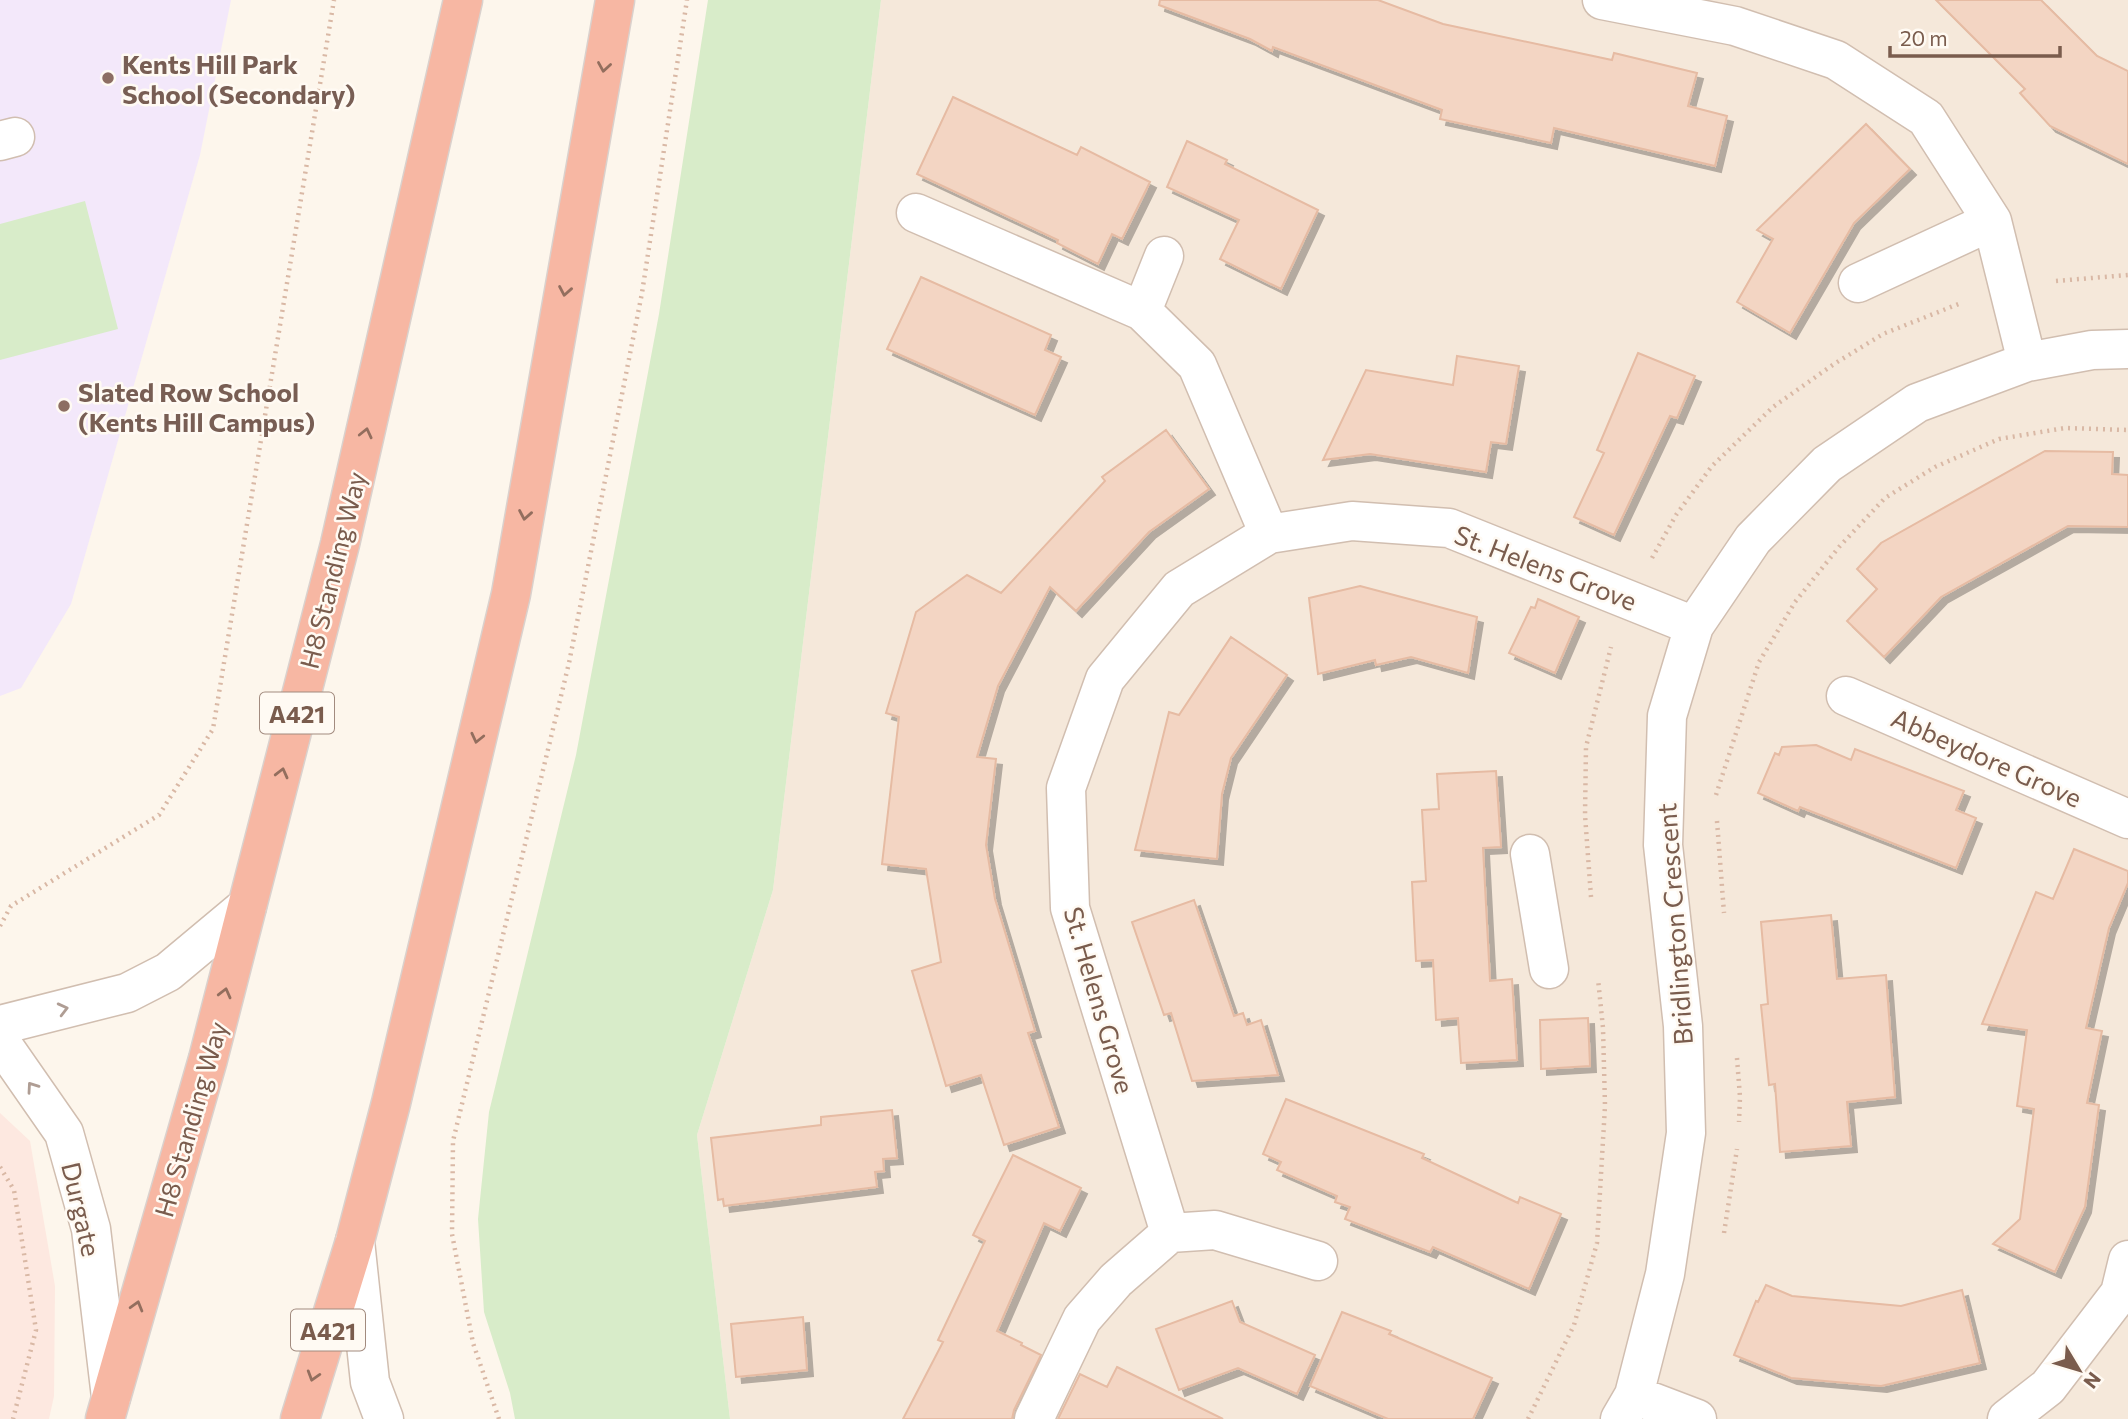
<svg xmlns="http://www.w3.org/2000/svg" width="2128" height="1419" viewBox="0 0 2128 1419" font-family="Commissioner,sans-serif">
<style>
.residential{fill:#f5e8da}
.commercial{fill:#fde8e0}
.education{fill:#f3e8fa}
.green{fill:#d8ecc9}
.building{fill:#f3d5c3;stroke:#e6bba3;stroke-width:2;filter:url(#shadow)}
.lines{fill:none;stroke-linecap:round;stroke-linejoin:round}
.minor-casing{stroke:#d1beb0;stroke-width:41}
.highway-casing{stroke:#dad1cd;stroke-width:41}
.path{stroke:#d9b8a5;stroke-width:4.5;stroke-dasharray:2 5;stroke-linecap:butt}
.minor{stroke:#fff;stroke-width:38}
.highway{stroke:#f7b7a3;stroke-width:38}
.oneway{stroke:#936e5e}
.oneway2{stroke:#af9d94}
.education-dot{fill:#8d6e63;stroke:#fffaf3;stroke-width:2.5}
.labels{text-anchor:middle;dominant-baseline:central;stroke-width:5;stroke-linejoin:round;paint-order:stroke}
.shield{fill:#fffaf3;stroke:#a28b7f;stroke-width:2}
.shield-label{font-size:24px;font-weight:bold;fill:#7a5c4d}
.education-label{font-size:26px;font-weight:bold;fill:#785e54;stroke:#fffaf3;text-anchor:start}
.street-label{font-size:26px;fill:#7a5c4d;stroke:#fffaf3}
</style>
<defs>
<filter id="shadow"><feDropShadow dx="6" dy="6" stdDeviation="0" flood-color="#0004"/></filter>
</defs>
<rect width="100%" height="100%" fill="#fdf6ec"/>
<path class="residential" d="M 881,0 L 2128,0 L 2128,1419 L 730,1419 L 697,1135 L 773,890 Z"/>
<path class="commercial" d="M 0,1113 L 30,1141 L 55,1286 L 54,1396 L 49,1419 L 0,1419 Z"/>
<path class="education" d="M 0,0 L 231,0 L 200,155 L 71,604 L 21,688 L 0,696 Z"/>
<path class="green" d="M 708,0 L 881,0 L 773,890 L 697,1135 L 730,1419 L 515,1419 L 510,1393 L 484,1312 L 478,1219 L 489,1112 L 576,755 L 659,314 Z
M 85,201 L 118,329 L 0,360 L 0,224 Z"/>
<path class="building" d="M 1160,0 L 1378,0 L 1443,24 L 1612,60 L 1614,53 L 1697,73 L 1688,106 L 1727,116 L 1715,166 L 1554,128 L 1551,143 L 1440,119 L 1442,110 L 1273,47 L 1272,51 L 1250,39 L 1159,5 Z
M 1936,0 L 2041,0 L 2097,56 L 2128,71 L 2128,164 L 2050,126 L 2020,93 L 2025,89 Z
M 953,97 L 1077,155 L 1081,147 L 1150,182 L 1122,239 L 1112,234 L 1098,264 L 1057,243 L 1058,240 L 917,174 Z
M 1866,124 L 1910,169 L 1854,223 L 1790,333 L 1737,302 L 1773,239 L 1757,230 Z
M 1187,141 L 1227,160 L 1225,164 L 1318,210 L 1281,289 L 1220,259 L 1239,220 L 1167,187 Z
M 921,277 L 1051,335 L 1045,350 L 1061,357 L 1035,415 L 887,349 Z
M 1638,353 L 1695,376 L 1677,418 L 1670,416 L 1614,535 L 1574,517 L 1604,453 L 1597,450 Z
M 1457,356 L 1519,366 L 1506,444 L 1491,442 L 1486,472 L 1370,454 L 1323,460 L 1366,370 L 1453,385 Z
M 1166,430 L 1209,489 L 1149,532 L 1076,611 L 1050,587 L 998,686 L 977,757 L 996,759 L 986,845 L 995,899 L 1035,1031 L 1028,1033 L 1059,1127 L 1004,1145 L 981,1075 L 946,1086 L 912,971 L 941,962 L 926,869 L 882,864 L 899,717 L 886,713 L 916,612 L 967,575 L 1001,593 L 1105,481 L 1102,477 Z
M 2045,451 L 2113,452 L 2112,474 L 2128,475 L 2128,527 L 2068,526 L 1941,597 L 1884,657 L 1847,621 L 1877,589 L 1857,569 L 1881,543 Z
M 1360,586 L 1477,617 L 1468,673 L 1411,657 L 1376,665 L 1375,660 L 1318,674 L 1309,598 Z
M 1538,599 L 1579,617 L 1555,673 L 1509,653 L 1531,607 L 1535,608 Z
M 1231,637 L 1287,675 L 1231,758 L 1222,794 L 1217,859 L 1135,850 L 1169,712 L 1179,715 Z
M 1816,745 L 1851,760 L 1855,749 L 1964,791 L 1956,810 L 1976,818 L 1956,868 L 1800,807 L 1798,811 L 1758,793 L 1775,753 L 1779,755 L 1782,747 Z
M 1496,771 L 1501,847 L 1483,848 L 1490,981 L 1512,979 L 1517,1060 L 1461,1063 L 1458,1018 L 1436,1020 L 1433,960 L 1416,961 L 1412,882 L 1426,881 L 1422,810 L 1439,809 L 1437,774 Z
M 2074,849 L 2128,871 L 2128,883 L 2109,928 L 2086,1028 L 2102,1031 L 2087,1103 L 2099,1105 L 2085,1207 L 2055,1272 L 1993,1244 L 2020,1219 L 2034,1109 L 2017,1106 L 2027,1030 L 1982,1024 L 2036,892 L 2053,899 Z
M 1194,900 L 1234,1016 L 1243,1013 L 1247,1025 L 1261,1020 L 1278,1075 L 1192,1081 L 1171,1013 L 1164,1015 L 1132,922 Z
M 1831,915 L 1837,979 L 1886,975 L 1895,1097 L 1847,1102 L 1851,1146 L 1780,1152 L 1775,1084 L 1769,1085 L 1761,1005 L 1768,1004 L 1761,922 Z
M 1588,1018 L 1590,1066 L 1541,1069 L 1540,1020 Z
M 1286,1099 L 1424,1154 L 1422,1158 L 1518,1203 L 1520,1197 L 1561,1214 L 1529,1289 L 1433,1247 L 1430,1252 L 1345,1219 L 1350,1207 L 1335,1202 L 1337,1196 L 1277,1170 L 1281,1162 L 1263,1154 Z
M 892,1110 L 897,1158 L 883,1159 L 884,1171 L 875,1172 L 877,1187 L 724,1206 L 723,1199 L 718,1200 L 711,1138 L 821,1125 L 821,1117 Z
M 1013,1155 L 1081,1188 L 1060,1231 L 1044,1223 L 997,1331 L 1022,1343 L 1021,1345 L 1041,1355 L 1014,1410 L 1012,1419 L 903,1419 L 943,1342 L 938,1340 L 985,1241 L 973,1235 Z
M 1766,1285 L 1792,1296 L 1901,1306 L 1962,1290 L 1980,1363 L 1881,1386 L 1791,1378 L 1734,1355 L 1756,1301 L 1758,1302 Z
M 1232,1301 L 1240,1322 L 1315,1355 L 1297,1394 L 1238,1368 L 1179,1390 L 1156,1329 Z
M 1342,1312 L 1391,1331 L 1389,1334 L 1492,1378 L 1473,1419 L 1388,1419 L 1310,1386 Z
M 803,1317 L 807,1370 L 736,1377 L 731,1324 Z
M 1117,1367 L 1223,1419 L 1058,1419 L 1080,1374 L 1107,1387 Z"/>
<g class="lines">
<defs>
<path id="minor" d="M 1602,0 L 1735,26 L 1836,60 L 1926,118 L 1992,221 L 2027,362
M 0,141 L 15,137
M 916,213 L 1142,311 L 1197,365 L 1269,534
M 1858,283 L 1992,221
M 1142,311 L 1164,256
M 1846,696 L 2128,819
M 1530,854 L 1549,969
M 0,1025 L 127,993 L 168,972 L 247,906
M 0,1041 L 64,1133 L 91,1229 L 111,1397
M 1170,1233 L 1070,908 L 1066,788 L 1105,679 L 1179,589 L 1269,534 L 1352,521 L 1449,528 L 1694,626
M 355,1241 L 370,1382 L 384,1419
M 1634,1395 L 1697,1419
M 1034,1419 L 1082,1319 L 1116,1280 L 1170,1233 L 1215,1230 L 1318,1261
M 1620,1419 L 1634,1395 L 1665,1274 L 1686,1133 L 1683,1026 L 1663,845 L 1667,716 L 1694,626 L 1753,539 L 1827,464 L 1917,403 L 2027,362 L 2092,350 L 2128,349
M 2007,1419 L 2048,1387 L 2120,1293 L 2128,1260"/>
<path id="highway" d="M 105,1419 L 208,1059 L 340,544 L 463,0
M 300,1419 L 355,1241 L 391,1103 L 511,594 L 615,0"/>
</defs>
<use href="#minor" class="minor-casing"/>
<use href="#highway" class="highway-casing"/>
<path class="path" d="M 2056,281 L 2128,275
M 1652,558 L 1676,515 L 1712,466 L 1773,407 L 1834,364 L 1883,334 L 1961,303
M 1716,795 L 1759,662 L 1795,602 L 1839,547 L 1885,498 L 1935,467 L 1999,439 L 2065,428 L 2128,430
M 1717,821 L 1724,913
M 1591,897 L 1585,815 L 1586,747 L 1611,647
M 0,926 L 11,906 L 159,815 L 213,729 L 334,0
M 1737,1058 L 1740,1097 L 1739,1122
M 0,1167 L 14,1190 L 36,1330 L 13,1419
M 1724,1233 L 1737,1149
M 499,1419 L 473,1343 L 452,1234 L 453,1141 L 569,663 L 642,293 L 687,0
M 1528,1419 L 1574,1325 L 1597,1243 L 1605,1106 L 1603,1028 L 1598,979"/>
<use href="#minor" class="minor"/>
<use href="#highway" class="highway"/>
</g>
<defs><path id="oneway-chevron" d="M-2-3.5L2.5 0L-2 3.5" fill="none" stroke-width="1.6" stroke-linecap="round" stroke-linejoin="round" transform="scale(1.75)"/></defs>
<g class="oneway">
<use href="#oneway-chevron" transform="translate(604 67) rotate(99)"/>
<use href="#oneway-chevron" transform="translate(565 291) rotate(100)"/>
<use href="#oneway-chevron" transform="translate(366 433) rotate(-77)"/>
<use href="#oneway-chevron" transform="translate(525 515) rotate(100)"/>
<use href="#oneway-chevron" transform="translate(477 738) rotate(103)"/>
<use href="#oneway-chevron" transform="translate(282 773) rotate(-76)"/>
<use href="#oneway-chevron" transform="translate(225 993) rotate(-76)"/>
<use href="#oneway-chevron" transform="translate(137 1306) rotate(-74)"/>
<use href="#oneway-chevron" transform="translate(313 1376) rotate(107)"/>
</g>
<g class="oneway2">
<use href="#oneway-chevron" transform="translate(63 1009) rotate(-14)"/>
<use href="#oneway-chevron" transform="translate(32 1087) rotate(-125)"/>
</g>
<g class="education-dot">
<circle cx="108" cy="78" r="7"/>
<circle cx="64" cy="406" r="7"/>
</g>
<g class="labels">
<g class="shield">
<rect x="260" y="692.5" width="74" height="41" rx="5"/>
<rect x="291" y="1309.5" width="74" height="41" rx="5"/>
</g>
<g class="shield-label">
<text x="297" y="713">A421</text>
<text x="328" y="1330">A421</text>
</g>
<g class="education-label">
<text x="122" y="63">Kents Hill Park<tspan x="122" dy="30">School (Secondary)</tspan></text>
<text x="78" y="391">Slated Row School<tspan x="78" dy="30">(Kents Hill Campus)</tspan></text>
</g>
<g class="street-label">
<text transform="translate(1546 567) rotate(21)">St. Helens Grove</text>
<text transform="translate(332 570) rotate(-76)">H8 Standing Way</text>
<text transform="translate(1987 757) rotate(24)">Abbeydore Grove</text>
<text transform="translate(1674 924) rotate(-94)">Bridlington Crescent</text>
<text transform="translate(1100 1000) rotate(74)">St. Helens Grove</text>
<text transform="translate(190 1119) rotate(-74)">H8 Standing Way</text>
<text transform="translate(82 1209) rotate(77)">Durgate</text>
</g>
</g>
<g transform="translate(2079 1370) rotate(128)" stroke="#fffaf3" stroke-width="5" paint-order="stroke">
<path d="M0-5L12 26L0 18L-12 26Z" fill="#7a5c4d"/>
<text y="-10" font-size="19" font-weight="bold" text-anchor="middle" fill="#7a5c4d">N</text>
</g>
<path d="M1890 46v10h170v-10" fill="none" stroke="#7a5c4d" stroke-width="3.5"/>
<text x="1900" y="46" font-size="21" fill="#7a5c4d" stroke="#fffaf3" stroke-width="5" paint-order="stroke">20 m</text>
</svg>
